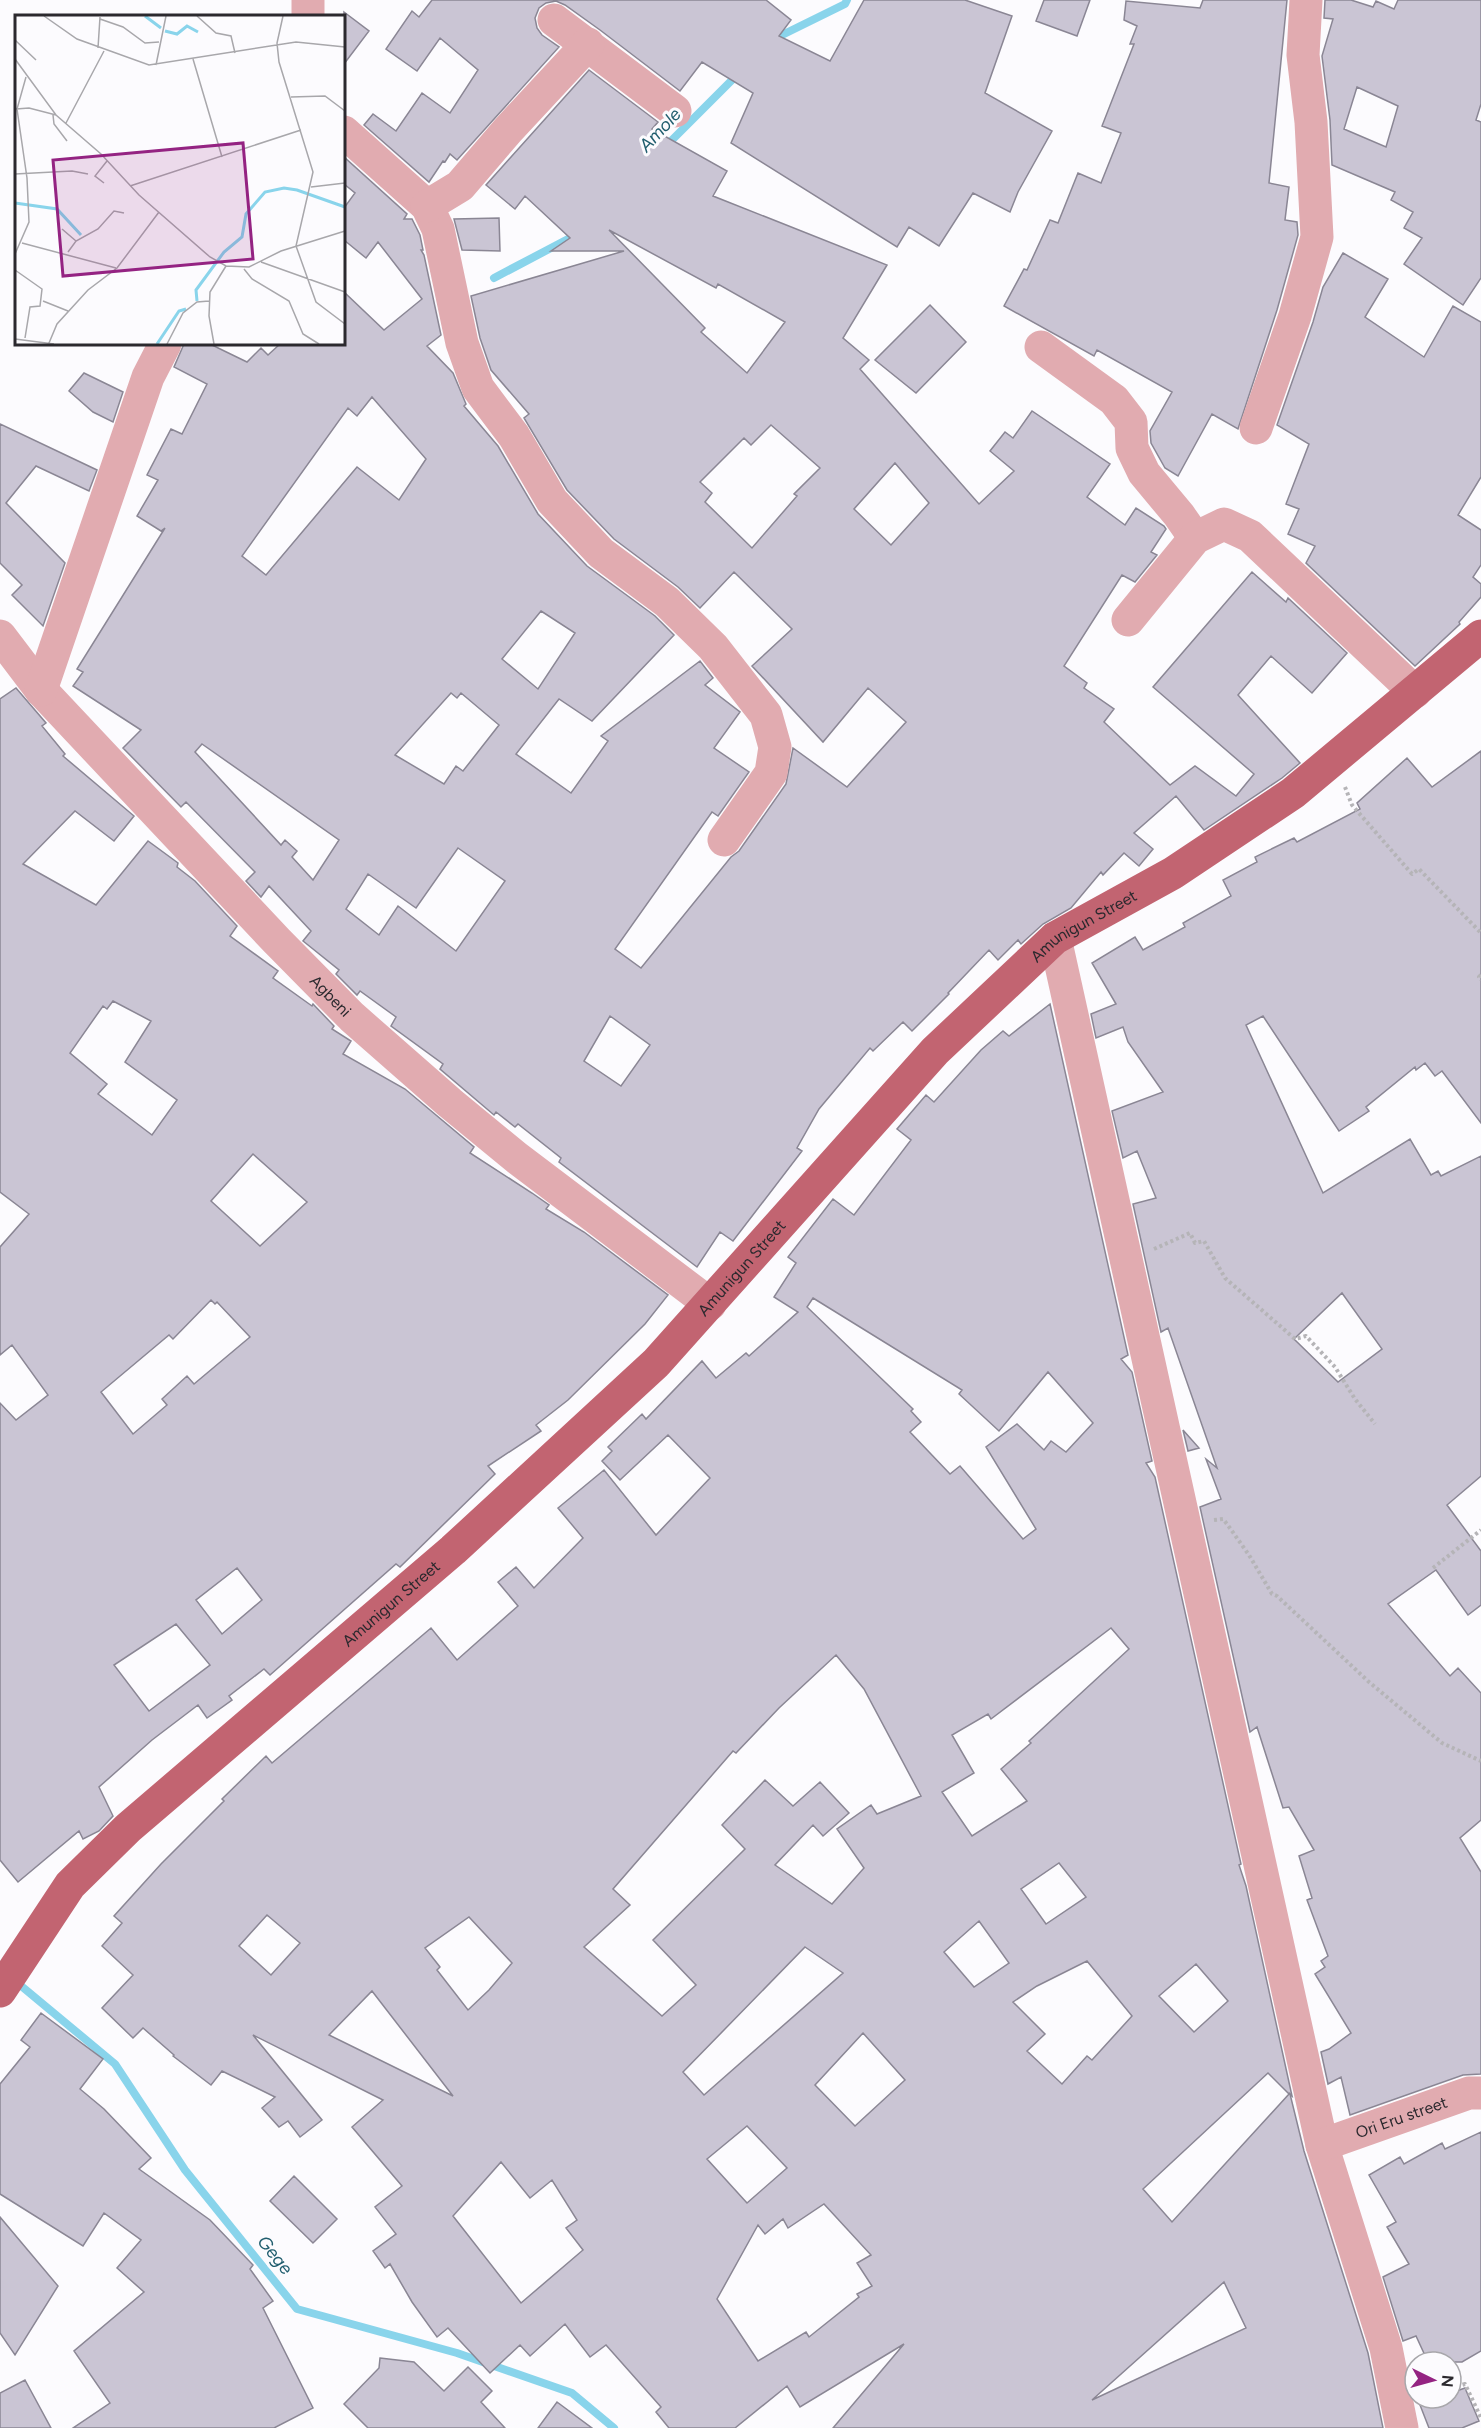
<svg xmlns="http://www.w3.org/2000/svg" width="1481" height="2428" viewBox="0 0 1481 2428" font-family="Figtree,sans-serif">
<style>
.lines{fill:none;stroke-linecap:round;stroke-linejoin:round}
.stream{stroke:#89d4eb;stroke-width:8}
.building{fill:#cac5d4;stroke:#8a8694;stroke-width:1.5;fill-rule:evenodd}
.path{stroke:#b5b4b7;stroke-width:4;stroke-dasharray:3 3;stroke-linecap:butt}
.minor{stroke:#e1abb0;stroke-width:33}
.major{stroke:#c26471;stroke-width:33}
.labels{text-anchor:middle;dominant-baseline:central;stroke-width:6;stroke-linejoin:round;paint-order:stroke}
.street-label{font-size:16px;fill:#2b292e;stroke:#fcfbfe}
.water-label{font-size:18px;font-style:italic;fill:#205d6e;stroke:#fcfbfe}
.inset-river{fill:none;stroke:#89d4eb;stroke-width:3}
.inset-road{fill:none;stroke:#a8a7ab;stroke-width:1.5}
.view{fill:#942382;fill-opacity:0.15;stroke:#942382;stroke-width:3}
.inset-edge{fill:none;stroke:#2b292e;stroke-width:3}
</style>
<rect width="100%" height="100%" fill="#fcfbfe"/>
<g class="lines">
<path class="stream" d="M 775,45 L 780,36 L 845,4 L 847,0
M 665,147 L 739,73
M 494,278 L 570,238 L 577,231
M 14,1980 L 115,2064 L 185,2170 L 297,2309 L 457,2353 L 572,2393 L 614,2428"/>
</g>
<path class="building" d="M 432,0 L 766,0 L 791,20 L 779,36 L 830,61 L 864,0 L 965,0 L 1012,16 L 985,93 L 1052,131 L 1018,192 L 1010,212 L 973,193 L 939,246 L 909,227 L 897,247 L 731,143 L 753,93 L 702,62 L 680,91 L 600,30 L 565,5 L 556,1 L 546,3 L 539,8 L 535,18 L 537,28 L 542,35 L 559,47 L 457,160 L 450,154 L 445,162 L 443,161 L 429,182 L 364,125 L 373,114 L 396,131 L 422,93 L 450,113 L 478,70 L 440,38 L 417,71 L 386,49 L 412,11 L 419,17 Z
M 1044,0 L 1090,0 L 1077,36 L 1036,21 Z
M 1203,0 L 1287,0 L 1269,183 L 1289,187 L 1285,220 L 1297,222 L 1298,235 L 1277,310 L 1238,429 L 1212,414 L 1178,476 L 1165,468 L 1151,443 L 1150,431 L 1172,392 L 1097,350 L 1094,356 L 1004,306 L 1024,269 L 1027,270 L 1050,220 L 1058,223 L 1078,173 L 1101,183 L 1121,133 L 1102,126 L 1134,44 L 1130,44 L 1137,26 L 1124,20 L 1126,1 L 1200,8 Z
M 1325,0 L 1351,0 L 1373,7 L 1376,1 L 1394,9 L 1398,0 L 1481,0 L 1481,104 L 1476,120 L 1481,122 L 1481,278 L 1463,305 L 1404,264 L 1422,238 L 1404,228 L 1413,212 L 1391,200 L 1395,192 L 1332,165 L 1330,120 L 1322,56 L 1333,19 L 1324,18 ZM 1357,87 L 1398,106 L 1386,147 L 1344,129 Z
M 344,12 L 369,31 L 344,64 Z
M 589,70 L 658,122 L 652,129 L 727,171 L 713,196 L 887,265 L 843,338 L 869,360 L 860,369 L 979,504 L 1014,471 L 990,451 L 1005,432 L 1013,438 L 1032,411 L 1110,464 L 1087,497 L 1125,525 L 1136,508 L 1164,526 L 1166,529 L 1151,552 L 1157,555 L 1135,582 L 1122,575 L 1064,666 L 1087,683 L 1084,688 L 1114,709 L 1104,722 L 1170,785 L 1195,766 L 1236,796 L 1254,774 L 1153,687 L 1252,572 L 1286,602 L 1288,598 L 1347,653 L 1312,693 L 1271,656 L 1238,695 L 1300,763 L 1282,778 L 1204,830 L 1176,796 L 1134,833 L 1153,849 L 1139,866 L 1124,853 L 1103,875 L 1101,872 L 1071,908 L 1043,924 L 1021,944 L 1018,940 L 998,960 L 989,950 L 948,993 L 949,994 L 912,1031 L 903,1022 L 873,1051 L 870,1048 L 819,1109 L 797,1148 L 802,1151 L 733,1241 L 720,1232 L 697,1267 L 559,1162 L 561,1158 L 518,1124 L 515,1127 L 496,1112 L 494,1115 L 440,1069 L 443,1064 L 391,1026 L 396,1017 L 360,991 L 357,995 L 336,974 L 339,970 L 303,941 L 311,931 L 269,886 L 261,897 L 246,881 L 255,872 L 186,802 L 181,807 L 123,748 L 141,730 L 73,686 L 83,672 L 77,669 L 165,528 L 161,531 L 137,516 L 158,480 L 147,475 L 171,429 L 182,434 L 207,384 L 174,367 L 184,344 L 210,344 L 247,362 L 261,348 L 268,355 L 280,344 L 344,344 L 344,292 L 384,330 L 422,299 L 378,242 L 366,258 L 344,240 L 344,208 L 355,193 L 344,184 L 344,157 L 407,214 L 404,219 L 412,219 L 420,235 L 423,250 L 421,250 L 424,255 L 441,335 L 427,346 L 453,373 L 466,404 L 464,406 L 498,446 L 538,514 L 587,566 L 655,616 L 674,635 L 592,721 L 559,699 L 516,754 L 571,793 L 608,741 L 601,736 L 700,661 L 713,678 L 705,685 L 740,712 L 714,748 L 749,772 L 718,816 L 712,812 L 615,949 L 641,968 L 731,857 L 739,851 L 786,784 L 793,748 L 847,787 L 906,722 L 868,688 L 823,742 L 752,666 L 792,629 L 734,572 L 700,608 L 678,587 L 614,539 L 567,490 L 524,418 L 529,414 L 491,370 L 480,338 L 471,296 L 624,251 L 551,251 L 570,238 L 525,196 L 515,209 L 486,185 ZM 609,230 L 716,288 L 718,284 L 785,322 L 747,373 L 701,332 L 705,328 ZM 372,397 L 426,459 L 399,500 L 357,467 L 266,575 L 242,556 L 348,408 L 357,416 ZM 771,425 L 820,468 L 794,494 L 797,496 L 752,548 L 705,502 L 712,493 L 700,482 L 744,438 L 751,445 ZM 895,463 L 929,503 L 891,545 L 854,509 ZM 541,611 L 575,633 L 538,689 L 502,659 ZM 451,693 L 457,698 L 461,693 L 499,725 L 463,771 L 456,766 L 444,784 L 395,755 ZM 202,744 L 339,840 L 313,880 L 292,857 L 297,851 L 285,840 L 281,845 L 195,752 ZM 458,848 L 505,881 L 456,951 L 398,906 L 379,935 L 346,909 L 368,874 L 416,908 ZM 610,1016 L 650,1045 L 621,1086 L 584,1061 Z
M 499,218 L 500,251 L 462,250 L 454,219 Z
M 1343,253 L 1388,279 L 1365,317 L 1424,357 L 1453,306 L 1481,322 L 1481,477 L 1458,515 L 1481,530 L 1481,565 L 1473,577 L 1481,584 L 1481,597 L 1459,622 L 1460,624 L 1415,666 L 1306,563 L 1315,546 L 1288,534 L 1299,509 L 1286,504 L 1309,444 L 1277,425 L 1313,322 L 1323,287 Z
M 930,305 L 966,342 L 916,393 L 875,360 Z
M 84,373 L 123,392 L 113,422 L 93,412 L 69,391 Z
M 0,424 L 97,470 L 89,491 L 36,466 L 6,503 L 65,563 L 43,626 L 12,595 L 22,585 L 0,563 Z
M 16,688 L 46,723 L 42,726 L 65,754 L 63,756 L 134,816 L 114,841 L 75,811 L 23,864 L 96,905 L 148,841 L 178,863 L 177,867 L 195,881 L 237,926 L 230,936 L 278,971 L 273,978 L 312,1006 L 313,1004 L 334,1026 L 332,1029 L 351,1041 L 343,1054 L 405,1089 L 474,1147 L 470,1153 L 532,1193 L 549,1205 L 546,1209 L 584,1232 L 668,1295 L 645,1324 L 568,1400 L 536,1425 L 541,1431 L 488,1466 L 495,1474 L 400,1567 L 396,1564 L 270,1675 L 264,1669 L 229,1696 L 232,1700 L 207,1718 L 198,1705 L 152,1740 L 99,1787 L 113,1816 L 99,1831 L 83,1839 L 79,1831 L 18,1882 L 0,1860 L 0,1403 L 16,1420 L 48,1395 L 12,1345 L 0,1355 L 0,1247 L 29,1214 L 0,1192 L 0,699 ZM 113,1001 L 151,1021 L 125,1062 L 177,1100 L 152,1135 L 98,1094 L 107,1084 L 70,1053 L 103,1006 L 107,1009 ZM 253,1154 L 307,1202 L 260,1246 L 211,1201 ZM 211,1300 L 215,1304 L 217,1302 L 250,1337 L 194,1384 L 187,1376 L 162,1399 L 167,1405 L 133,1434 L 101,1392 L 169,1335 L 173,1339 ZM 237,1568 L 262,1600 L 222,1634 L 196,1600 ZM 176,1624 L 210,1665 L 149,1711 L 114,1665 Z
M 1481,751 L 1481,1123 L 1442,1071 L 1435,1076 L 1425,1063 L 1416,1070 L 1415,1067 L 1366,1107 L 1369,1111 L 1339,1131 L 1263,1016 L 1246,1025 L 1323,1193 L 1410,1139 L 1431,1175 L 1438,1171 L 1441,1176 L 1481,1156 L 1481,1476 L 1447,1505 L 1481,1551 L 1481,1605 L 1468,1615 L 1436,1570 L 1388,1604 L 1450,1676 L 1458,1668 L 1481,1693 L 1481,1820 L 1460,1838 L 1481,1872 L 1481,2074 L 1463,2075 L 1350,2115 L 1341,2077 L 1328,2084 L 1321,2052 L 1329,2049 L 1351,2033 L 1315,1974 L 1325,1967 L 1321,1961 L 1328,1956 L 1307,1900 L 1312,1898 L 1299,1856 L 1314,1850 L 1289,1807 L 1283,1808 L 1257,1727 L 1250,1732 L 1200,1507 L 1221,1499 L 1206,1459 L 1217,1468 L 1168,1328 L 1161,1332 L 1133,1204 L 1156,1198 L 1137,1151 L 1123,1158 L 1112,1111 L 1163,1092 L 1128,1042 L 1123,1027 L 1096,1038 L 1091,1014 L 1116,1004 L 1092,963 L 1135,937 L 1143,950 L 1185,927 L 1183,923 L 1231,896 L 1223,880 L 1257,862 L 1255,857 L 1294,838 L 1297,842 L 1360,809 L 1357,803 L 1407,758 L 1432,787 ZM 1342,1293 L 1382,1349 L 1338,1382 L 1294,1339 Z
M 1050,1004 L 1128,1355 L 1121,1359 L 1132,1372 L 1152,1461 L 1146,1463 L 1155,1477 L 1241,1864 L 1239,1865 L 1246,1886 L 1292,2096 L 1290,2094 L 1304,2151 L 1368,2353 L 1383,2428 L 833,2428 L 904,2344 L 800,2407 L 787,2386 L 735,2428 L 669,2428 L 656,2412 L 661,2407 L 606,2345 L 590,2357 L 565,2324 L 530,2356 L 520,2345 L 490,2373 L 448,2328 L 437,2337 L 412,2302 L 390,2264 L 385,2268 L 373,2251 L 396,2234 L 375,2207 L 402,2186 L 352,2127 L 383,2100 L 253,2035 L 322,2120 L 300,2137 L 288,2121 L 279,2127 L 262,2108 L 275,2097 L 222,2071 L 211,2085 L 173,2056 L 174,2055 L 143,2028 L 133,2038 L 102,2008 L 133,1975 L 102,1946 L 122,1923 L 114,1916 L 161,1864 L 224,1801 L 222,1799 L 266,1756 L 272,1763 L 431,1628 L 457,1660 L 518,1606 L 498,1582 L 516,1567 L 534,1588 L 583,1538 L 558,1508 L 604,1470 L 656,1535 L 710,1478 L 668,1435 L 620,1480 L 602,1461 L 612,1451 L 608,1447 L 642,1414 L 646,1419 L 702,1361 L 716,1378 L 746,1353 L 749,1356 L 798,1312 L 774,1297 L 796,1263 L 788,1257 L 833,1199 L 854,1215 L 911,1140 L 897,1129 L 926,1095 L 934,1102 L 981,1050 L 1003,1031 L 1009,1036 ZM 813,1298 L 962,1390 L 959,1394 L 999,1431 L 1048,1372 L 1093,1423 L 1066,1452 L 1051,1441 L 1044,1450 L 1017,1424 L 986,1447 L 1036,1529 L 1023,1539 L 960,1466 L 950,1474 L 910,1432 L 921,1422 L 911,1411 L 913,1409 L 807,1307 ZM 1111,1628 L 1129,1649 L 1029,1741 L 1031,1743 L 1001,1769 L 1027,1801 L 972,1836 L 942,1792 L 974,1773 L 952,1735 L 988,1714 L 991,1719 ZM 836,1655 L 864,1689 L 921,1796 L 877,1814 L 871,1805 L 837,1829 L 864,1868 L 832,1904 L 775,1865 L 813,1825 L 823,1836 L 849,1813 L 820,1782 L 793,1806 L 765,1780 L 722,1825 L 745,1849 L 653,1940 L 696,1985 L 662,2016 L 584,1947 L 630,1905 L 613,1889 L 733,1751 L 736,1753 L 779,1708 ZM 1059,1863 L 1086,1897 L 1046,1924 L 1021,1889 ZM 267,1915 L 300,1943 L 271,1975 L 239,1946 ZM 469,1917 L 512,1963 L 489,1990 L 468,2010 L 437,1970 L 440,1967 L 425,1948 ZM 979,1921 L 1009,1963 L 974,1987 L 944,1952 ZM 805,1947 L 843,1973 L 704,2095 L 683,2072 ZM 1087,1961 L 1132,2016 L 1092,2060 L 1087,2056 L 1062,2084 L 1027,2051 L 1045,2034 L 1013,2002 L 1037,1986 ZM 1196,1964 L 1228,2001 L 1194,2032 L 1159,1996 ZM 372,1991 L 453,2096 L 329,2035 ZM 863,2033 L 905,2080 L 855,2126 L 815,2085 ZM 1268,2073 L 1289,2094 L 1172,2222 L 1143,2189 ZM 747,2126 L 787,2168 L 747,2203 L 707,2159 ZM 501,2162 L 530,2198 L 552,2180 L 577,2220 L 566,2228 L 583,2250 L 521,2303 L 453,2216 ZM 824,2204 L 871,2255 L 857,2263 L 872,2286 L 857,2294 L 859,2297 L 809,2337 L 806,2332 L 758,2361 L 717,2299 L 758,2225 L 765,2234 L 783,2219 L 788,2228 ZM 1224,2282 L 1246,2328 L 1092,2400 Z
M 1183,1430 L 1199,1448 L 1188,1451 Z
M 41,2013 L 103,2059 L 80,2089 L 104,2109 L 151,2158 L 139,2169 L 210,2220 L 253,2265 L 250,2269 L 273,2301 L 263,2308 L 313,2408 L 274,2428 L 73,2428 L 110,2403 L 74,2351 L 144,2292 L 117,2268 L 141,2240 L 104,2213 L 83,2246 L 0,2194 L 0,2084 L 30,2047 L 21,2040 Z
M 1481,2132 L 1481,2351 L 1462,2362 L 1428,2362 L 1416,2336 L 1403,2341 L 1383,2277 L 1409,2264 L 1387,2227 L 1396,2222 L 1369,2175 L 1400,2157 L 1404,2164 L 1442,2143 L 1445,2149 Z
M 294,2176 L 337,2219 L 313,2243 L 270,2201 Z
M 0,2217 L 58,2286 L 15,2355 L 0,2333 Z
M 380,2358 L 414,2362 L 444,2391 L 468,2367 L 492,2391 L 481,2402 L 505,2428 L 368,2428 L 344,2404 L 379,2368 Z
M 25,2380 L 51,2428 L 0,2428 L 0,2393 Z
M 1465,2388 L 1479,2421 L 1462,2428 L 1429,2428 L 1420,2405 L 1438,2398 L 1451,2398 L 1451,2393 Z
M 557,2402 L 592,2428 L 538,2428 Z"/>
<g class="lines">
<path class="path" d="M 1345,787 L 1352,805 L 1412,874 L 1419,869 L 1481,933
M 1481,975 L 1479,977 L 1481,980
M 1154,1249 L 1190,1233 L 1195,1243 L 1204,1241 L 1225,1278 L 1295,1339 L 1306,1336 L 1335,1367 L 1355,1399 L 1375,1424
M 1214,1520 L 1223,1519 L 1227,1524 L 1249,1555 L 1272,1594 L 1277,1596 L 1369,1682 L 1442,1743 L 1481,1761
M 1433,1568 L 1481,1530
M 1451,2388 L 1465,2384 L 1481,2418"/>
<g class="minor">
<path d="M 308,16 L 308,0"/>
<path d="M 554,20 L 675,111"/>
<path d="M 344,132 L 427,206 L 438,229 L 462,343 L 478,388 L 514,436 L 552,501 L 601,553 L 667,602 L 713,647 L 766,715 L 775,747 L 771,773 L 724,840"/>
<path d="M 427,206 L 460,186 L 508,130 L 588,44"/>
<path d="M 1041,347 L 1114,400 L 1131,422 L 1132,448 L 1144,473 L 1179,515 L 1195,538"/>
<path d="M 1256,428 L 1295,316 L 1317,237 L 1311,122 L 1303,55 L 1306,0"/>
<path d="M 1128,620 L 1195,538 L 1224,524 L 1250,536 L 1415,692"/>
<path id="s1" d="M 0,636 L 41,690 L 277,941 L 352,1017 L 450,1103 L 517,1158 L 710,1304"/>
<path d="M 41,690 L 148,377 L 165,344"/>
<path d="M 1055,938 L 1322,2145 L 1386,2348 L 1402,2428"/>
<path id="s2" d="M 1322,2145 L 1469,2093 L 1481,2093"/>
</g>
<path class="major" id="s3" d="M 0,1991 L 70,1885 L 128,1828 L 453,1550 L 656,1363 L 935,1051 L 1055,938 L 1173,873 L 1293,793 L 1481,636"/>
</g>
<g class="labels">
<g class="street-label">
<text stroke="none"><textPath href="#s3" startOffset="1526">Amunigun Street</textPath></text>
<text stroke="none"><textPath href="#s1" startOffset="489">Agbeni</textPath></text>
<text stroke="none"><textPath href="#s3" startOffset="1040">Amunigun Street</textPath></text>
<text stroke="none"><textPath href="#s3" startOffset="554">Amunigun Street</textPath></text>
<text stroke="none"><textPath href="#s2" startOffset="84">Ori Eru street</textPath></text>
</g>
<g class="water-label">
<text transform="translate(660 130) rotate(-47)">Amole</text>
<text transform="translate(275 2255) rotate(51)">Gege</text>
</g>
</g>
<g transform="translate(15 15)">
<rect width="330" height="330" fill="#fcfbfe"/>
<path class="inset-river" d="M 130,1 L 146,13M 150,16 L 162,19 L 172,11 L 183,17M 0,188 L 42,194 L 66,220M 182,286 L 181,275 L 209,237 L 227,222 L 231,199 L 250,177 L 269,173 L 282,175 L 330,192M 142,329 L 164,296 L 171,294"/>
<path class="inset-road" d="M 29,1 L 62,24 L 134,50 L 281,27 L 330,32M 182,1 L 201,18 L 216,21 L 220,38M 268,1 L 262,28 L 264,47 L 298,157 L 281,231 L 301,287 L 330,309M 85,4 L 108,12 L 130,28 L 144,27M 0,25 L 21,45M 83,33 L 85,2M 0,44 L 41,100 L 86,139 L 124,180 L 195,242 L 211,251 L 234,252 L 266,236 L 330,216M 178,44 L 207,142M 141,50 L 151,1M 276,82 L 310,81 L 330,96M 1,94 L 14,93 L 41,100M 38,100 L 39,109 L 52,126M 51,108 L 89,36M 0,159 L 57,156 L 73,159M 89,168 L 80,161 L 92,146M 115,171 L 286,115M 296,172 L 330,168M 47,214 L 61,226M 7,228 L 101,253M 53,237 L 61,226 L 83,214 L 99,196 L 109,198M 0,239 L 14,207 L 12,163 L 2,94 L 11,62M 246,247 L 330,277M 229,254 L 237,264 L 274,286 L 288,319 L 304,329M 0,255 L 27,274 L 25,291 L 15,292 L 10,323M 28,286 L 53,296M 0,324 L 39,329M 34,328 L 42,309 L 73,275 L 102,253 L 144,197M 152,329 L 168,298 L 182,287 L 194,286M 199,329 L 194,301 L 195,277 L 211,251"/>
<path class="view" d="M 228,128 L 238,244 L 48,261 L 38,145 Z"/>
<rect width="330" height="330" class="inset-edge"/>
</g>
<g transform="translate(1433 2380) rotate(95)"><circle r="28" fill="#fcfbfe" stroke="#a8a7ab" stroke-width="1.5"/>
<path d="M0-4.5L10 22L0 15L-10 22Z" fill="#942382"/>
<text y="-9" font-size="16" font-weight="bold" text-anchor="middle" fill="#2b292e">N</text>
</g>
</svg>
